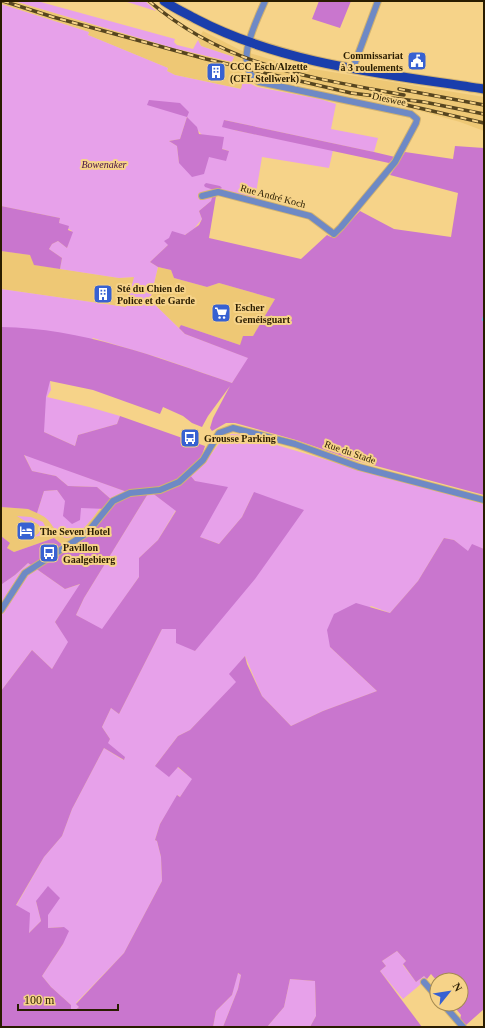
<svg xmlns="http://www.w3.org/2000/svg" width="485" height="1028" viewBox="0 0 485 1028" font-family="'Times New Roman',serif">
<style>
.built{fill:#eec875}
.green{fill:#e7a1ea;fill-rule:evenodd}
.forest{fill:#c976ce;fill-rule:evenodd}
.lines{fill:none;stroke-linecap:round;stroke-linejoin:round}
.stream{stroke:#42d5e4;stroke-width:2}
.street-casing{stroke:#d1b270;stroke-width:8}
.primary-casing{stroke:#d1b270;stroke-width:11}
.street{stroke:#6e89c5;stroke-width:6}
.primary{stroke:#1a3eac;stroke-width:9}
.rail-casing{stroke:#57451f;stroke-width:3.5}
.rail{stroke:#f6d389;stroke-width:2;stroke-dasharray:6;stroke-linecap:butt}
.labels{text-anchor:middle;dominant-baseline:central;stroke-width:4;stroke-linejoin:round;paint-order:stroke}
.poi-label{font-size:10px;font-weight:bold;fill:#291c00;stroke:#f6d389;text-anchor:start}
.street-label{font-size:10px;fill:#291c00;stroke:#f6d389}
.park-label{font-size:10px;font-style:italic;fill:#430e46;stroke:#f6d389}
</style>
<rect width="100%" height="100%" fill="#f6d389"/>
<path class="built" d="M 1,1 L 14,1 L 173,48 L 232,62 L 234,57 L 201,46 L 198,40 L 203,31 L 240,50 L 289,65 L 484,97 L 484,131 L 460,122 L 424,112 L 261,76 L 241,70 L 244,77 L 242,89 L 175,75 L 167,71 L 168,68 L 88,35 L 89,32 L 1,4 Z
M 1,251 L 31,255 L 35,265 L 119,278 L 135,277 L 126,307 L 1,289 Z
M 158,267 L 171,270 L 174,278 L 207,287 L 219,283 L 275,299 L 253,337 L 240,345 L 181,325 L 179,328 L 150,300 Z
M 1,507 L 28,509 L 37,512 L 106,509 L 87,533 L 65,547 L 54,538 L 14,552 L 7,548 L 10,543 L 1,536 Z"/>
<path class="green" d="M 14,1 L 37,1 L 175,39 L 174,42 L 177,45 L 193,49 L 198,40 L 201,46 L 234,57 L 232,62 L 173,48 Z
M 124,1 L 145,1 L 156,11 Z
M 1,4 L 89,32 L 88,35 L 168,68 L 167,71 L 175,75 L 241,89 L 244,77 L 249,83 L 257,87 L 320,99 L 336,104 L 331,129 L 378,138 L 374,152 L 224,120 L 234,130 L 333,150 L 329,168 L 262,157 L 255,199 L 214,189 L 211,201 L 199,211 L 202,219 L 193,230 L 168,245 L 150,262 L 158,267 L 150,300 L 185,334 L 249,358 L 232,383 L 160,358 L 93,338 L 50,380 L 51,390 L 47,397 L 89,407 L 120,416 L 117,424 L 78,435 L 75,446 L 44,432 L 1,427 L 1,289 L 126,307 L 134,277 L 119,278 L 60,269 L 62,258 L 49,249 L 52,244 L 58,241 L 67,248 L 72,231 L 59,223 L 60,218 L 1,206 ZM 187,117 C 198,132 210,146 229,151 L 179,163 L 177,146 L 169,141 L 180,139 Z
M 232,434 L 243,435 L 357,469 L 484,504 L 484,549 L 472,545 L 468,552 L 454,540 L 444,538 L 418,581 L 390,613 L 371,606 L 330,647 L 377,691 L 323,711 L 291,726 L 262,696 L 245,656 L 237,666 L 237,682 L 190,730 L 178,736 L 155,766 L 177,767 L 193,779 L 180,797 L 178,795 L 160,824 L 155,840 L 157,841 L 161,857 L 162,881 L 124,953 L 76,1003 L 79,1007 L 74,1011 L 71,1010 L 71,1005 L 51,987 L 42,976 L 63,944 L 63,927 L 48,928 L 48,915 L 36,901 L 41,921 L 29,933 L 16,906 L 44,857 L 62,836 L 72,809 L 104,748 L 123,760 L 125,758 L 107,743 L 110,739 L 102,727 L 111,708 L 119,714 L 162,629 L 176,629 L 195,651 L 254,492 L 242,517 L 219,544 L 200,537 L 195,481 L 190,476 L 205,462 L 224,437 Z
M 24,454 L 130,493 L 113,501 L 97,487 L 68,486 L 56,476 L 32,471 Z
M 57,490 C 70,508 79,508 100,508 C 93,518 70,551 57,532 C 49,522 50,519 37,513 L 44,491 Z
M 149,492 L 151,492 L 176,510 L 158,540 L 139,558 L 139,577 L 102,630 L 76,615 L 84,598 Z
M 17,516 L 31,517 L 43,522 L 49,534 L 34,537 L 39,533 L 39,525 L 31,520 L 28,523 Z
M 28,563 L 65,589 L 81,584 L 55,622 L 69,642 L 52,669 L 32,650 L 1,691 L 1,582 L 3,583 L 15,575 Z
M 397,951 L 406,961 L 403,965 L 416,982 L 424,976 L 427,979 L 403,999 L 380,971 L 386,966 L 382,961 Z
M 237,973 L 241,975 L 238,989 L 223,1027 L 213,1027 L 216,1011 L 232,995 Z
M 290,979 L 315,981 L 316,1016 L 310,1027 L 267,1027 L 284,1007 Z"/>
<path class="forest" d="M 319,1 L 351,1 L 340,28 L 312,19 Z
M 149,100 L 180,103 L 189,112 L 187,117 L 197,127 L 199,134 L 224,137 L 222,149 L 229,151 L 226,161 L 209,157 L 204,174 L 192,177 L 179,163 L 177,146 L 169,141 L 180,139 L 187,117 L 147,105 Z
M 224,120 L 374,152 L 395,157 L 389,163 L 234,130 L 222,127 Z
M 455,146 L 484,148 L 484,495 L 354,460 L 296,440 L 235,423 L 226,423 L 212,431 L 210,428 L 213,418 L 230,386 L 208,416 L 202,427 L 192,423 L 183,416 L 163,407 L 160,414 L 93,390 L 50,381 L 46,397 L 44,432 L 75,446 L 78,435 L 117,424 L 120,416 L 205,446 L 201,458 L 189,474 L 195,481 L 228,487 L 200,537 L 219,544 L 242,517 L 254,492 L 304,510 L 255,579 L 195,651 L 176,643 L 176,629 L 162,629 L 119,714 L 111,708 L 102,727 L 110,739 L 108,743 L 125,757 L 124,760 L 104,748 L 72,809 L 62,836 L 44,857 L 16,905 L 30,913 L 29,933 L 41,921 L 36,901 L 48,886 L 60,898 L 48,915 L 48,928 L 64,927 L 69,931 L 63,944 L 42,976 L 51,987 L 71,1005 L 71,1010 L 74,1011 L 79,1007 L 76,1004 L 124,953 L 162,881 L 161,857 L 157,841 L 155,840 L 160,824 L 177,795 L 180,797 L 192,779 L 178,767 L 169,777 L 155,766 L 178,736 L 190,730 L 236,682 L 229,674 L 245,656 L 247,664 L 262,696 L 291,726 L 323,711 L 377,691 L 330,647 L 327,630 L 334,614 L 356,603 L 390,613 L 418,581 L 444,538 L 454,540 L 468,551 L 472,544 L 484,549 L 484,1009 L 466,1025 L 460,1019 L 461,1015 L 452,1004 L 449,1007 L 447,1004 L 461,1004 L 461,980 L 437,981 L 431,974 L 427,979 L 424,976 L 416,982 L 403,964 L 406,961 L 397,951 L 382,961 L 386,966 L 380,971 L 422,1027 L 310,1027 L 316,1016 L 315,981 L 290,979 L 284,1007 L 267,1027 L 223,1027 L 238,989 L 241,975 L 238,973 L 232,995 L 216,1011 L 213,1027 L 1,1027 L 1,691 L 32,650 L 52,669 L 68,642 L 55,622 L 80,584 L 65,589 L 28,563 L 15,575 L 2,584 L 1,582 L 1,536 L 10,543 L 7,548 L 14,552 L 54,538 L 65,547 L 80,538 L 106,509 L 81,508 L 80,520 L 72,524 L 63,516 L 65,501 L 57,490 L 44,491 L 37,513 L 28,509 L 1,507 L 1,327 C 82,328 156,357 232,383 L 248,358 L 185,334 L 179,328 L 181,325 L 240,345 L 243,336 L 253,336 L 275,299 L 219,283 L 207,287 L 174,278 L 171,270 L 158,267 L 150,262 L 168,245 L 164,241 L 169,238 L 172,231 L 185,235 L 199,225 L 202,219 L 199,211 L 211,201 L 214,190 L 205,187 L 204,185 L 206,183 L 220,186 L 222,188 L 217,190 L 209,238 L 301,259 L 327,235 L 331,237 L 343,229 L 360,211 L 394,229 L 451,237 L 458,193 L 390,175 L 405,152 L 453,159 ZM 24,455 L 35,459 L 130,493 L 113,501 L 97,487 L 68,486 L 56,476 L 32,471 ZM 149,492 L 151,492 L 176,511 L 158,540 L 139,558 L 139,577 L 102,629 L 76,615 L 84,598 Z
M 1,206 L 60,218 L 59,223 L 69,226 L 68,230 L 73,232 L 67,248 L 58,241 L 52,244 L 49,249 L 62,258 L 60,269 L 34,265 L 30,255 L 1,251 Z"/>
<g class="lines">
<path class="stream" d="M 483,320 L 484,316"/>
<defs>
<path id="street" d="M 353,68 L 378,1
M 202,196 L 218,192 L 310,216 L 334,234 L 341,227 L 395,162 L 416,123 L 417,119 L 411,114 L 259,82 C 232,66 256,22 265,1
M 1,610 L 25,573 L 87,533 L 113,501 L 130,493 L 160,490 L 179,482 L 203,460 L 219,433 L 233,428 L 295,444 L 359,467 L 484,500
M 424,982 L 437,997
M 443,1004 L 463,1027"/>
<path id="primary" d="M 164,1 C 174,8 185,13 196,19 C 284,65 388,74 484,89"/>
</defs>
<use href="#street" class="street-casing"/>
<use href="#primary" class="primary-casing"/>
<use href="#street" class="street"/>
<use href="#primary" class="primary"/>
<defs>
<path id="rail" d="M 3,1 L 53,17 L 206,59 L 351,93 L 424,102 L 484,114
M 149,1 C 226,67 309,77 404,95
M 399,89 L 484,105
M 402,104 L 484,123"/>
</defs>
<use href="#rail" class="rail-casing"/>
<use href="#rail" class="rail"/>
</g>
<defs>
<symbol id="civic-square" viewBox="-11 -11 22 22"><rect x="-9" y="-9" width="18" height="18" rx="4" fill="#3761d2" stroke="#f6d389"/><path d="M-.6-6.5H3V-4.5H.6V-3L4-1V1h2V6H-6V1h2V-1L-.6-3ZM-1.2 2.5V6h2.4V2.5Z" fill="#fff"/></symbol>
<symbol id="building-square" viewBox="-11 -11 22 22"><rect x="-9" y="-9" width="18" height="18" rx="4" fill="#3761d2" stroke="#f6d389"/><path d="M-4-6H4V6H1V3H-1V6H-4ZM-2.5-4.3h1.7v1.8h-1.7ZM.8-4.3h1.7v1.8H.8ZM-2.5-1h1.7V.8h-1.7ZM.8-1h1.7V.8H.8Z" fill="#fff"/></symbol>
<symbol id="supermarket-square" viewBox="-11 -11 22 22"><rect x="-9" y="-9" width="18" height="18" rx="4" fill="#3761d2" stroke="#f6d389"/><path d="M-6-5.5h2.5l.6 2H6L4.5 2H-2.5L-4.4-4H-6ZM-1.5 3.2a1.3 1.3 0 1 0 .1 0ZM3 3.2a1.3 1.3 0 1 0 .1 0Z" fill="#fff"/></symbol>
<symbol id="bus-square" viewBox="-11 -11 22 22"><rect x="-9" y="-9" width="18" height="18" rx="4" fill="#3761d2" stroke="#f6d389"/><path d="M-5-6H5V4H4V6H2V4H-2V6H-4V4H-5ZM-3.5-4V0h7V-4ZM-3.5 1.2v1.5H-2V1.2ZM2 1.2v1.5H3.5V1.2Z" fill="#fff"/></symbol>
<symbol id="hotel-square" viewBox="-11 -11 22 22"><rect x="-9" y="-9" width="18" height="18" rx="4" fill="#3761d2" stroke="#f6d389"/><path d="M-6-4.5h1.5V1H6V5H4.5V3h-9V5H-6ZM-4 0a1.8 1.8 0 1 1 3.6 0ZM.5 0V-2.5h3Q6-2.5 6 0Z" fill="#fff"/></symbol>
</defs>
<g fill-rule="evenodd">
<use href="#civic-square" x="406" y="50" width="22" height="22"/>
<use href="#building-square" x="205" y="61" width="22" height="22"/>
<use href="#building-square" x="92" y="283" width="22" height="22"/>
<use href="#supermarket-square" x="210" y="302" width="22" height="22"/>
<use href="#bus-square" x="179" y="427" width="22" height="22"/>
<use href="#hotel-square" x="15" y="520" width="22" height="22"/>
<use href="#bus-square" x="38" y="542" width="22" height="22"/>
</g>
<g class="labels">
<g class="poi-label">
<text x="403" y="55" text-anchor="end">Commissariat<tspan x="403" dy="12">à 3 roulements</tspan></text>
<text x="230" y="66">CCC Esch/Alzette<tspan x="230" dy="12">(CFL Stellwerk)</tspan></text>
<text x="117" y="288">Sté du Chien de<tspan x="117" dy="12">Police et de Garde</tspan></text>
<text x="235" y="307">Escher<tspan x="235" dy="12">Geméisguart</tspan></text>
<text x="204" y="438">Grousse Parking</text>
<text x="40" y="531">The Seven Hotel</text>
<text x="63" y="547">Pavillon<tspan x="63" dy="12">Gaalgebierg</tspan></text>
</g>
<g class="street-label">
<text transform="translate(389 99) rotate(12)">Dieswee</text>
<text transform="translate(273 196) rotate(15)">Rue André Koch</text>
<text transform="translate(350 452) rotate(19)">Rue du Stade</text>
</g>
<g class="park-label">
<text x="104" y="164">Bowenaker</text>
</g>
</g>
<rect width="485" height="1028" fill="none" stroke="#291c00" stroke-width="4"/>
<g transform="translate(449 992) rotate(60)"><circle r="19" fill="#f6d389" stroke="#a48a52"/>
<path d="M0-3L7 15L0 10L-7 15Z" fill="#3761d2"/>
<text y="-6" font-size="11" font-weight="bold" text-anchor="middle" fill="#291c00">N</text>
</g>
<path d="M18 1004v6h100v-6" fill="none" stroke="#291c00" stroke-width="2"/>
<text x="24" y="1004" font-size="12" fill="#291c00" stroke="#f6d389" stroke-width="3" paint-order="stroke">100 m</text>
</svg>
